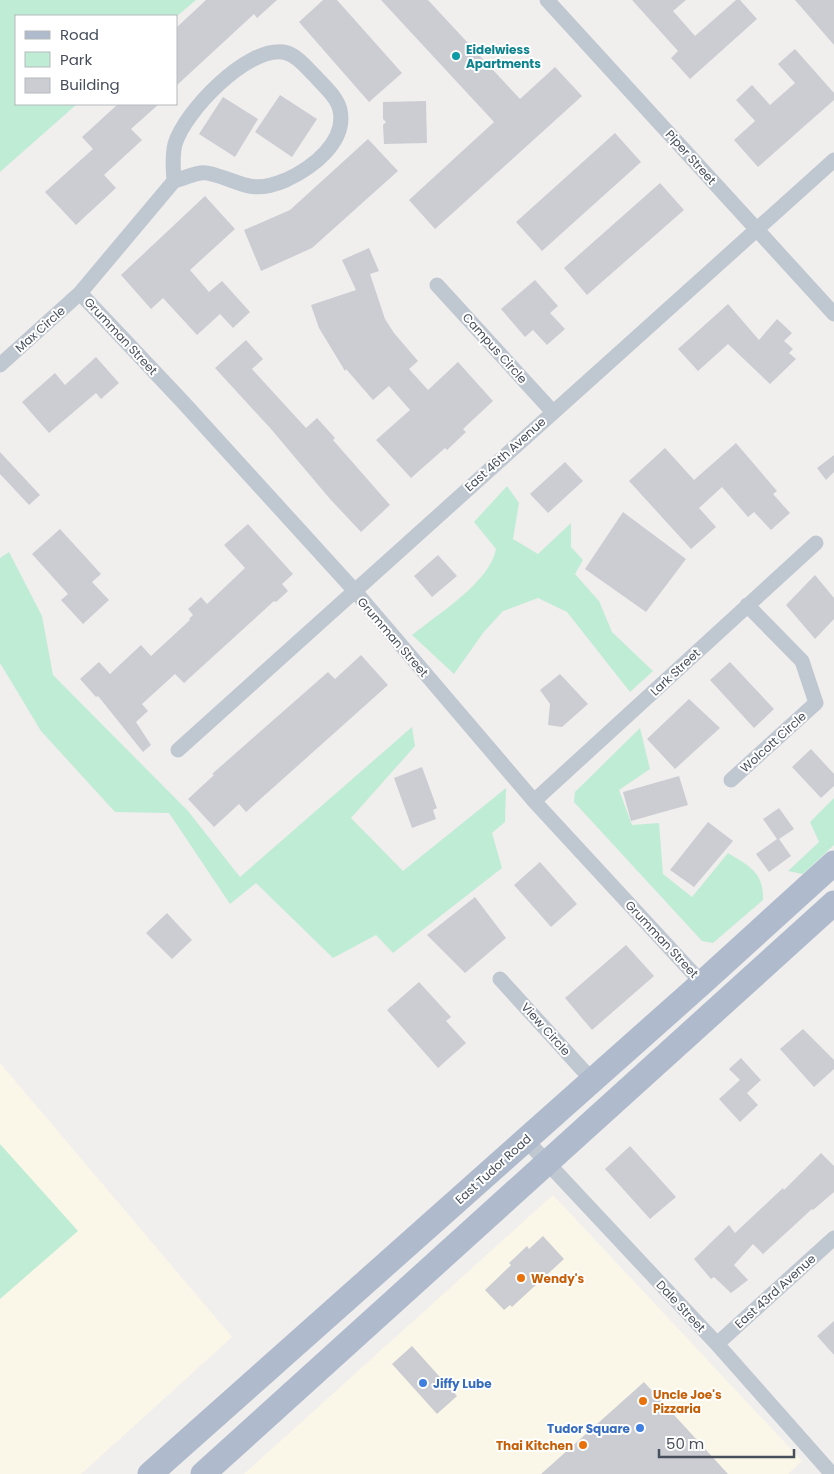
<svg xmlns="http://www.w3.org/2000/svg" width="834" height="1474" viewBox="0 0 834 1474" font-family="Poppins,sans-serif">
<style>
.commercial{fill:#fbf7e8}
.green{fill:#bfecd5}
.building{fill:#cbcdd3}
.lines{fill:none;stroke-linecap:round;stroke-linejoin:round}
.minor{stroke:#bfc7d0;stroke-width:15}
.primary{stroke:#afbbcc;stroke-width:25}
.culture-dot{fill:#0f9aa8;stroke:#fff;stroke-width:2}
.food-dot{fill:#e8710a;stroke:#fff;stroke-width:2}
.shop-dot{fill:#3f7fe0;stroke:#fff;stroke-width:2}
.labels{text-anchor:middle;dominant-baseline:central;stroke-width:4;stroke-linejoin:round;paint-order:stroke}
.culture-label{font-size:12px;font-weight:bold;fill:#0d838f;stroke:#fff;text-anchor:start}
.street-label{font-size:12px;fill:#474f5b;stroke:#fff}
.food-label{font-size:12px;font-weight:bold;fill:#c56008;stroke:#fff;text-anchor:start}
.shop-label{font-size:12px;font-weight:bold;fill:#366cbe;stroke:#fff;text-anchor:start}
</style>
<rect width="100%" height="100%" fill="#f1eeee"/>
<path class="commercial" d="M 0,1063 L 232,1337 L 81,1474 L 0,1474 Z
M 553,1195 L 802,1461 L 788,1474 L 244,1474 Z"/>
<path class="green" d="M 0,0 L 196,0 L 176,17 L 16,16 L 16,104 L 77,104 L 0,172 Z
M 507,486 L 519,503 L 513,539 L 538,554 L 571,523 L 571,547 L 583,560 L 575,574 L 599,601 L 612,632 L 653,671 L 630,692 L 567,612 L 538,598 L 503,611 L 483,633 L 454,674 L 412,635 C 438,614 490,582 496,549 L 474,522 Z
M 9,552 L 42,616 L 53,675 L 188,811 L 240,877 L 412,727 L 415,746 L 351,818 L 403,871 L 506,788 L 505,822 L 492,833 L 502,868 L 393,953 L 376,935 L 333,958 L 256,883 L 230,904 L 169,813 L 115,812 L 41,731 L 0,663 L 0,558 Z
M 640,728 L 650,769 L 619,790 L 632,825 L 659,823 L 663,874 L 692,897 L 728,853 C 749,866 764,872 763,900 L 713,943 L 702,941 L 574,802 L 575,792 Z
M 834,798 L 834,845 L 803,874 L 788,871 L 819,842 L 810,822 Z
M 0,1144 L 78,1231 L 0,1299 Z"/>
<path class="building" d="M 206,0 L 277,0 L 257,18 L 254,14 L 176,86 L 176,28 Z
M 323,0 L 337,0 L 402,73 L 369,102 L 299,22 Z
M 381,0 L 428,0 L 520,99 L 555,67 L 582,96 L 435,229 L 409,200 L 494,122 Z
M 632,0 L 686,0 L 673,11 L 695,36 L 736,0 L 740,0 L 757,19 L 690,79 L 671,58 L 678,51 Z
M 795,0 L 834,0 L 834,45 Z
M 795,49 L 834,93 L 834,100 L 758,167 L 734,140 L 755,121 L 736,100 L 752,85 L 770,105 L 795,83 L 778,64 Z
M 280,95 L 317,119 L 292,157 L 255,132 Z
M 223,97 L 258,119 L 235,157 L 199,134 Z
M 426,101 L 427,143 L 384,144 L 383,125 L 386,122 L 383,119 L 383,102 Z
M 118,104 L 159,104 L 131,129 L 142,140 L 104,175 L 116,188 L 76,225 L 45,192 L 93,149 L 82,137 Z
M 615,133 L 641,162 L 542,251 L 516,222 Z
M 368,139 L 398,171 L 312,248 L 261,271 L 244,230 L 290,210 Z
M 660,183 L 684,210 L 587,295 L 564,268 Z
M 205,196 L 235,229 L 190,270 L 209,292 L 222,281 L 250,312 L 233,328 L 220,314 L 197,335 L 163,298 L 151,309 L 121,275 Z
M 369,248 L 379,271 L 370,274 L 385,319 L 394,333 L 418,361 L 409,369 L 428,390 L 458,362 L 493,401 L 463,429 L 466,432 L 447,450 L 445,448 L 411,478 L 376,440 L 410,410 L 389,386 L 373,400 L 346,369 L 345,371 L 319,328 L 311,305 L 356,290 L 342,260 Z
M 535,280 L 558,306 L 550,313 L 565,329 L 547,345 L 533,330 L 525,337 L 501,309 Z
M 728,304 L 759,340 L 777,319 L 792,333 L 784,341 L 793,349 L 789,353 L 796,359 L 770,384 L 728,344 L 698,371 L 678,349 Z
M 246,340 L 263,359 L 252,369 L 306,428 L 317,418 L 335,438 L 333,440 L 390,505 L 361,532 L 330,499 L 271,429 L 215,368 Z
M 96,357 L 119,383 L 101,399 L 96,393 L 49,433 L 22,402 L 55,373 L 65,385 Z
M 736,443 L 777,491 L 773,494 L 790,513 L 771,530 L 754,512 L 748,517 L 722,487 L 699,508 L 716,527 L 691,549 L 629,481 L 665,448 L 694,480 Z
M 0,452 L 40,495 L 29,505 L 0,474 Z
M 834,455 L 834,472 L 826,480 L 817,468 Z
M 565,462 L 583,481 L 548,513 L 530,494 Z
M 623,512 L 686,559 L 646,612 L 585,569 Z
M 248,524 L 293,574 L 282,584 L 288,591 L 276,602 L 274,601 L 184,683 L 175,674 L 142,704 L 148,711 L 136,722 L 151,745 L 143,752 L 98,696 L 96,697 L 80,679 L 99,662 L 110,674 L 141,645 L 151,656 L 190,620 L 189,619 L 193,615 L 188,609 L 201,597 L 207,604 L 245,568 L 224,545 Z
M 60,529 L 101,574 L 92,582 L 109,600 L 83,624 L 61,600 L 68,594 L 32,554 Z
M 438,555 L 457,576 L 432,597 L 414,576 Z
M 815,575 L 834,598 L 834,619 L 815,639 L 786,605 Z
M 361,655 L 388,685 L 246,812 L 239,804 L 214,827 L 188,799 L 214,775 L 212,774 L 328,672 L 335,679 Z
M 730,662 L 774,709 L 754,728 L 710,680 Z
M 560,674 L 588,704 L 562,727 L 548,725 L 550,704 L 540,690 Z
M 689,699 L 720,728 L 675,769 L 647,739 Z
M 811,749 L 834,774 L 834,786 L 821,798 L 792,767 Z
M 422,767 L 437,808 L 433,810 L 436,819 L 412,828 L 394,778 Z
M 679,776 L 688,805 L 631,821 L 623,792 Z
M 779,808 L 794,829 L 779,839 L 791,856 L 769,872 L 756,854 L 777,839 L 763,819 Z
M 708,822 L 733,841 L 694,887 L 670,870 Z
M 540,862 L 577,904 L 551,927 L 514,885 Z
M 475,897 L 506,938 L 465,973 L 427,935 Z
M 167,913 L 192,940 L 172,959 L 146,933 Z
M 626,945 L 654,976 L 592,1030 L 565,998 Z
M 419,982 L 451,1017 L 446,1021 L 466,1043 L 438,1068 L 387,1010 Z
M 803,1029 L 834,1060 L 834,1069 L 814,1087 L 780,1049 Z
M 741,1058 L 761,1080 L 747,1093 L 758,1105 L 740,1122 L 719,1099 L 740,1080 L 729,1069 Z
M 630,1146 L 676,1197 L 650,1219 L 605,1169 Z
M 821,1153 L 834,1166 L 834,1192 L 813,1210 L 812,1209 L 763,1254 L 753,1244 L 734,1265 L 748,1280 L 731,1293 L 714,1277 L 711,1279 L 694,1259 L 729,1225 L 735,1233 L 783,1188 L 784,1190 Z
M 543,1236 L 564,1259 L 512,1307 L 510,1305 L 504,1310 L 485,1290 L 511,1265 L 509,1263 L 527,1246 L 529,1249 Z
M 834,1321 L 834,1355 L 817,1336 Z
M 412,1346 L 457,1396 L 437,1414 L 392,1364 Z
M 644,1382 L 728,1474 L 541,1474 Z"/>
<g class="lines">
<path class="minor" d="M 547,0 L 834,314
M 437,285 L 552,411
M 80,293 L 182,401 L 354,590 L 534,801 L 702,983
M 0,365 L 80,293 L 174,181 C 173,169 172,156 175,144 C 185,111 247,47 283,52 C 296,54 306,67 315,76 C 324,86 337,97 340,110 C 347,142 312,168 286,180 C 248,196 241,180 207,173 C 198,171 183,179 174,181
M 178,750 L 834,160
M 731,780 L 816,703 L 802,661 L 747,605
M 534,801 L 816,543
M 500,979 L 592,1080
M 526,1140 L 717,1344 L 832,1474
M 717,1344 L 834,1238"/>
<path class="primary" d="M 150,1474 L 702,983 L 834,863
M 203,1474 L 834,903"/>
</g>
<circle class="culture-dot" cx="456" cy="56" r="5"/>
<g class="food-dot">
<circle cx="521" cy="1278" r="5"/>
<circle cx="643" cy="1401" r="5"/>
<circle cx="583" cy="1445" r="5"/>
</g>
<g class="shop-dot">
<circle cx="423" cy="1383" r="5"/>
<circle cx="640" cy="1428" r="5"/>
</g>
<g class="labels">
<g class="culture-label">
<text x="466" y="49">Eidelwiess<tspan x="466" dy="14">Apartments</tspan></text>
</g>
<g class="street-label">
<text transform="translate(691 157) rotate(48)">Piper Street</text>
<text transform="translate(40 329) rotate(-42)">Max Circle</text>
<text transform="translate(121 336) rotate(47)">Grumman Street</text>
<text transform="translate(495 348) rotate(48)">Campus Circle</text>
<text transform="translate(505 454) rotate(-42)">East 46th Avenue</text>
<text transform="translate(393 637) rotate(49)">Grumman Street</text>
<text transform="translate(675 672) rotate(-43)">Lark Street</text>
<text transform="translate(773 742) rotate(-42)">Wolcott Circle</text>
<text transform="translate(662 939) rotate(47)">Grumman Street</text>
<text transform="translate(546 1029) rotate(48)">View Circle</text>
<text transform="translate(493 1169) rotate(-42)">East Tudor Road</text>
<text transform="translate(775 1291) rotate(-42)">East 43rd Avenue</text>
<text transform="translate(681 1306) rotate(47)">Dale Street</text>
</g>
<g class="food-label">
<text x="531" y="1278">Wendy's</text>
<text x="653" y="1394">Uncle Joe's<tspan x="653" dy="14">Pizzaria</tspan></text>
<text x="573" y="1445" text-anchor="end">Thai Kitchen</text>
</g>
<g class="shop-label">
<text x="433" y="1383">Jiffy Lube</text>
<text x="630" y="1428" text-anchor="end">Tudor Square</text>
</g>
</g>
<rect x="15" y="15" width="162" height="90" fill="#ffffff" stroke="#b5b9bd"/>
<rect x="25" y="31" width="25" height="8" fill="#afbbcc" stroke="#b5b9bd"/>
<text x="60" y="40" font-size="15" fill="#474f5b">Road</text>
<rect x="25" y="52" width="25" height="15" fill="#bfecd5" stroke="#b5b9bd"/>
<text x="60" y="65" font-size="15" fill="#474f5b">Park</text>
<rect x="25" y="78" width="25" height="15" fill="#cbcdd3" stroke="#b5b9bd"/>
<text x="60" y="90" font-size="15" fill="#474f5b">Building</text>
<path d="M659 1449v8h135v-8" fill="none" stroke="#474f5b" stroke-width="2.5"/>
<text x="666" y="1449" font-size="15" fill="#474f5b" stroke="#ffffff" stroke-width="4" paint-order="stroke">50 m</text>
</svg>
